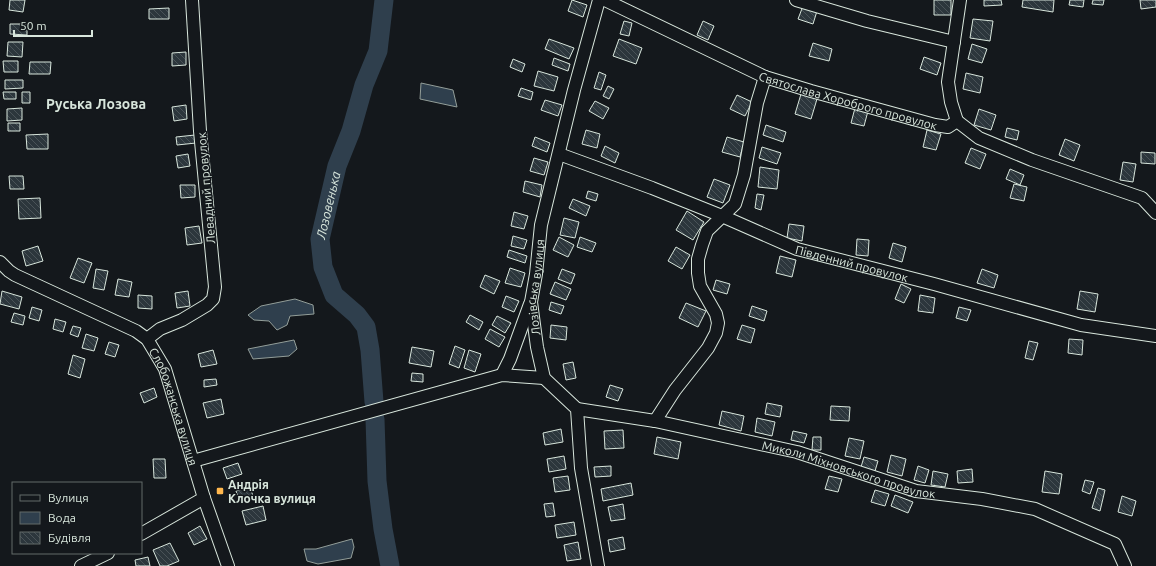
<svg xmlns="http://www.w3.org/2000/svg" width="1156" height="566" viewBox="0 0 1156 566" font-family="Ubuntu,sans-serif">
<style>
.water{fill:#2f3f4d;stroke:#939e99}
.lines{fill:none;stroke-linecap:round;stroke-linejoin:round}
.river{stroke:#2f3f4d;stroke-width:19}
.building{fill:url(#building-back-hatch);stroke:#d8e6dc}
.minor-casing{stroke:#d8e6dc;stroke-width:14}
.minor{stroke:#14181c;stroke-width:12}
.poi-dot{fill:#ffb74d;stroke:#14181c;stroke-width:1.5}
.labels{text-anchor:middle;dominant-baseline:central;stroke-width:3;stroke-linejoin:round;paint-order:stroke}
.street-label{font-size:12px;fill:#d8e6dc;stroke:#14181c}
.poi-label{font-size:12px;font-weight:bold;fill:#d8e6dc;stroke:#14181c;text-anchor:start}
.water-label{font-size:13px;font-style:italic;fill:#d8e6dc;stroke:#14181c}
.quarter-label{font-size:14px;font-weight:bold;fill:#d8e6dc;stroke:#14181c}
</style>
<defs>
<pattern id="building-back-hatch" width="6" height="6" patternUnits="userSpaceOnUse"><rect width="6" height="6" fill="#2c363c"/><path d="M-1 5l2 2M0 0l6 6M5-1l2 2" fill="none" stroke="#4a5358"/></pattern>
</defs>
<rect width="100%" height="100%" fill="#14181c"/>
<path class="water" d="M 421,83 L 453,90 L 457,107 L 420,99 Z
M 295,299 L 313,305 L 314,314 L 290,316 L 287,325 L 277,330 L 269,321 L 254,320 L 248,315 L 261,306 Z
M 294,340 L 297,349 L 289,356 L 253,359 L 248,349 Z
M 352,539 L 354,547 L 351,558 L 318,564 L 307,561 L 304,549 L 316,549 Z"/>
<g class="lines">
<g class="river">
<path id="s1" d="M 374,402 L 370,350 L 366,327 L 357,315 L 334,295 L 323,267 L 320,239 L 337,166 L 351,131 L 364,85 L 378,51 L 384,0"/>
<path d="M 375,419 L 377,481 L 383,529 L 390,566"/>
</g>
</g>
<path class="building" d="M 10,0 L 25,0 L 23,12 L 9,10 Z
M 572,0 L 587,5 L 583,17 L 568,11 Z
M 934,0 L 951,0 L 951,15 L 934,15 Z
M 984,0 L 1001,0 L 1002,5 L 984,6 Z
M 1023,0 L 1054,0 L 1053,12 L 1022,7 Z
M 1070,0 L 1084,0 L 1083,7 L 1069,5 Z
M 1093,0 L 1104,0 L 1103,5 L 1092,4 Z
M 1140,0 L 1156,0 L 1156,7 L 1141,9 Z
M 803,6 L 817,11 L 813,24 L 798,19 Z
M 169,8 L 169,19 L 149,19 L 149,9 Z
M 973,19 L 993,21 L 990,41 L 970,38 Z
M 624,21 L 632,23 L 629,36 L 620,34 Z
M 703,21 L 714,26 L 708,40 L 697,35 Z
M 10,24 L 27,24 L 27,35 L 10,34 Z
M 549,39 L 574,48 L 569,59 L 545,49 Z
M 619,39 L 642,48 L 636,64 L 613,56 Z
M 8,42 L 23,42 L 22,57 L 7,56 Z
M 813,43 L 832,49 L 829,61 L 809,56 Z
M 972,44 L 987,49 L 982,63 L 968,59 Z
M 186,52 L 186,65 L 172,66 L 172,53 Z
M 924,57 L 941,63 L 937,75 L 920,69 Z
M 554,58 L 570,64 L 568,71 L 552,65 Z
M 513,59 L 525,64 L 522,72 L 510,67 Z
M 3,61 L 18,61 L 18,72 L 4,72 Z
M 30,62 L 51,62 L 50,74 L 29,74 Z
M 538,71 L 558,77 L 554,91 L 534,86 Z
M 599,72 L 606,75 L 601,90 L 594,88 Z
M 966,73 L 983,77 L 980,93 L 963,89 Z
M 5,80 L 23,80 L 23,88 L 5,89 Z
M 608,86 L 614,89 L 609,99 L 603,96 Z
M 521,88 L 533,92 L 531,100 L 518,96 Z
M 3,92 L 16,92 L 16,99 L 4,99 Z
M 22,92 L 30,92 L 30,103 L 22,103 Z
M 801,94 L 817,99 L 811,119 L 795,114 Z
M 737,95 L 752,102 L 745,116 L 730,109 Z
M 545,100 L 562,105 L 558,116 L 541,110 Z
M 595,101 L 609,108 L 603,119 L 589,111 Z
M 186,105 L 187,119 L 174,121 L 172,107 Z
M 22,108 L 22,120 L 7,121 L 7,109 Z
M 855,108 L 868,111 L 864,126 L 851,123 Z
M 979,109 L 996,115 L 991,130 L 974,125 Z
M 8,123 L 20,123 L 20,131 L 8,131 Z
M 766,125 L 786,132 L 783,142 L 763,135 Z
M 1007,128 L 1019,131 L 1017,140 L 1005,137 Z
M 586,130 L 600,134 L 597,148 L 582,144 Z
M 927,130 L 941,134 L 936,150 L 923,147 Z
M 48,134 L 48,149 L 27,149 L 26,135 Z
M 195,135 L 196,143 L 177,145 L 176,137 Z
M 535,137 L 550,143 L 547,152 L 532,146 Z
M 727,137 L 744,142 L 740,157 L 722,152 Z
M 1065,139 L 1080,145 L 1074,161 L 1059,155 Z
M 605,146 L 619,153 L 615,163 L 601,156 Z
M 762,147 L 781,153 L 777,164 L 759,158 Z
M 971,148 L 986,154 L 980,169 L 965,163 Z
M 1141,152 L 1155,153 L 1155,164 L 1141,163 Z
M 188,154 L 190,166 L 178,168 L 176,156 Z
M 534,158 L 548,162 L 544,175 L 530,171 Z
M 1123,162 L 1136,164 L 1133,182 L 1120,180 Z
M 760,167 L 779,170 L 777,189 L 758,187 Z
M 1010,169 L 1024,175 L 1020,185 L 1006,179 Z
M 9,176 L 23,176 L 24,189 L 10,189 Z
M 714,179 L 730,185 L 723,203 L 707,197 Z
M 525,181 L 542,185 L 540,197 L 523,192 Z
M 1014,184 L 1027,187 L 1024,201 L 1010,198 Z
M 180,185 L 195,185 L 195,197 L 181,198 Z
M 588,191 L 598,194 L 596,201 L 586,198 Z
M 757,194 L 764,195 L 761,210 L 755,208 Z
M 40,198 L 41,218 L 19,219 L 18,199 Z
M 573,199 L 590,206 L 586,216 L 569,208 Z
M 687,211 L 704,222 L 693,240 L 676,230 Z
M 514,212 L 528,216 L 524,229 L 511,226 Z
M 564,218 L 579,222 L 575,238 L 560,235 Z
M 789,224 L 804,226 L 802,241 L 787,238 Z
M 199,226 L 202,243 L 187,245 L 185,228 Z
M 513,236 L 527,240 L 524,249 L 511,246 Z
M 559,237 L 574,245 L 568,257 L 553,250 Z
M 580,237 L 596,243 L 592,252 L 577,247 Z
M 857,239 L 869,240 L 868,256 L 856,255 Z
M 893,243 L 906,247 L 902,262 L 889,258 Z
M 38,246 L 43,261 L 26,266 L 22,251 Z
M 676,247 L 690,255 L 682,269 L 668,261 Z
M 509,250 L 527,256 L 525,263 L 507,257 Z
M 780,256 L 796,260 L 792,277 L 776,273 Z
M 78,258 L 92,263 L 84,283 L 70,278 Z
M 510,268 L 525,273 L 521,287 L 505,283 Z
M 96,269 L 108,271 L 104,290 L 93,288 Z
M 562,269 L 575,274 L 571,284 L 558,279 Z
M 982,269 L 998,275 L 994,288 L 977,283 Z
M 485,275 L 500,281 L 494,294 L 480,287 Z
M 118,279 L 132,282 L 129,297 L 115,295 Z
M 716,280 L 730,284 L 727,294 L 713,290 Z
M 555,282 L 571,289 L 566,300 L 550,294 Z
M 901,284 L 911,289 L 904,303 L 895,299 Z
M 2,291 L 22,297 L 19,309 L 0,304 Z
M 188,291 L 190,306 L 177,308 L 175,293 Z
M 1080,291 L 1098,294 L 1095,312 L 1077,309 Z
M 138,295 L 152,296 L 152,309 L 138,308 Z
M 920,295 L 935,298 L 933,313 L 918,311 Z
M 506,296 L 519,301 L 514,312 L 502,307 Z
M 551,302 L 564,306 L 561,314 L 549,310 Z
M 686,303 L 706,311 L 698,327 L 679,318 Z
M 752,306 L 767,311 L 764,321 L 749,316 Z
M 32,307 L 42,310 L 39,321 L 29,318 Z
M 959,307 L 971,310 L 967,321 L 956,318 Z
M 14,313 L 25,316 L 23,325 L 11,322 Z
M 470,315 L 483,322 L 479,330 L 466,322 Z
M 497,316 L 511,323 L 505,333 L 492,325 Z
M 55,319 L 66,322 L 63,332 L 53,329 Z
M 551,325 L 567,327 L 566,340 L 550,338 Z
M 742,325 L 755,329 L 751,343 L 737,339 Z
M 73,326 L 81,328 L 78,337 L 70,334 Z
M 490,329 L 505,337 L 499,347 L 485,339 Z
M 86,334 L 98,338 L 94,351 L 82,348 Z
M 1069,339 L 1083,340 L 1082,355 L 1068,353 Z
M 1029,341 L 1038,343 L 1033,360 L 1025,358 Z
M 109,342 L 119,345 L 115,357 L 105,354 Z
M 455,346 L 465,350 L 459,368 L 449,364 Z
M 412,347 L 434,351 L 431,367 L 409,363 Z
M 213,350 L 217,364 L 201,367 L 198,354 Z
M 469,350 L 481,354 L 475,372 L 464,368 Z
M 73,355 L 85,359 L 80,378 L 68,374 Z
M 573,362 L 576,378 L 566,380 L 563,364 Z
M 412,373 L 423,374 L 423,382 L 411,381 Z
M 216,379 L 217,385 L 204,387 L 204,380 Z
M 610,385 L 623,389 L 618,401 L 606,397 Z
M 154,388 L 157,397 L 144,403 L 140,393 Z
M 221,399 L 224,414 L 207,418 L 203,403 Z
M 767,403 L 782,406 L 780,417 L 765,414 Z
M 831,406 L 850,407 L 849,421 L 830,420 Z
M 722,411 L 744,416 L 741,431 L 719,425 Z
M 757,418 L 775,422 L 772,436 L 755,432 Z
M 561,429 L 563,442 L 545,445 L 543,433 Z
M 623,430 L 624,448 L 605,449 L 604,431 Z
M 793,431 L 807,434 L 804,443 L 791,440 Z
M 657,437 L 681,442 L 678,459 L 654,454 Z
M 813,437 L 821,437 L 821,450 L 812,450 Z
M 849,438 L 864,441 L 860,459 L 845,456 Z
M 891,455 L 906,459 L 902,476 L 887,472 Z
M 564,456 L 566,469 L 549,472 L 547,459 Z
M 864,457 L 878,461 L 875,471 L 861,467 Z
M 153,459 L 165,459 L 166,478 L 154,478 Z
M 238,463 L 242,474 L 227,479 L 223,468 Z
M 611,466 L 611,476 L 595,477 L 594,467 Z
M 918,466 L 929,470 L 925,483 L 914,480 Z
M 972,469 L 973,482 L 958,483 L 957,471 Z
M 933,471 L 948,474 L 945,487 L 931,485 Z
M 1045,471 L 1062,474 L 1059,494 L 1042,492 Z
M 568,476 L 570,490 L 555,492 L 553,478 Z
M 829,476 L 842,479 L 838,492 L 825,489 Z
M 1085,480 L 1094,482 L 1090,494 L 1082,491 Z
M 631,483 L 633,495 L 603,501 L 601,489 Z
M 250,487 L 254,499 L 240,503 L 236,491 Z
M 1098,488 L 1105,490 L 1100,511 L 1092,508 Z
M 875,490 L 889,494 L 885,506 L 871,502 Z
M 895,495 L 913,502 L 908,513 L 891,506 Z
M 1122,496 L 1136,501 L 1132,516 L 1118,512 Z
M 553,503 L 555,516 L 546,517 L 544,504 Z
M 623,504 L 625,519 L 611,521 L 608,507 Z
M 263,506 L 266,520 L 246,525 L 242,511 Z
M 574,522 L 576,535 L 557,538 L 555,525 Z
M 200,526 L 207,539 L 194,545 L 188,533 Z
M 623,537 L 625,549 L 610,552 L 608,540 Z
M 578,542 L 581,559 L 567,561 L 564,545 Z
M 170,543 L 179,561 L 167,566 L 160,566 L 153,550 Z
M 148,557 L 150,566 L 136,566 L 135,560 Z"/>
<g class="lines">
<defs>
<g id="minor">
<path id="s2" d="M 605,0 L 765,77 L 811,91 L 935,125 L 948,127 L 957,121"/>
<path d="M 796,0 L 867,21 L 954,42"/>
<path d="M 957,121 L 979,138 L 1032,160 L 1142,198 L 1156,213"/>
<path d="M 957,121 L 951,102 L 948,82 L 960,0"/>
<path id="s3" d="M 559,154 L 652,188 L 722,216 L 797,249 L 934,284 L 1081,325 L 1156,336"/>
<path id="s4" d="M 0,262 L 9,271 L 15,275 L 136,331 L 147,339 L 165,369 L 204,498 L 228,566"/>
<path d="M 147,339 L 160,329 L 182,320 L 207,305 L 213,299 L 215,287 L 200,131 L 192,0"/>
<path d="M 502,375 L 510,359 L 530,304"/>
<path id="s5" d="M 577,409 L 655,421 L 797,452 L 916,491 L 982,499 L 1035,509 L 1115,544 L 1125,566"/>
<path d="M 655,421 L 675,390 L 708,348 L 716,333 L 718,323 L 716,314 L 700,286 L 698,273 L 698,259 L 702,245 L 707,231 L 735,204 L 744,175 L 757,103 L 765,77"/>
<path d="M 193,461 L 502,375 L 544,378"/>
<path d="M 141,534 L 204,498"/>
<path d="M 81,566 L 108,553"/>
<path id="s6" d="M 598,566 L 581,468 L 577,409 L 544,378 L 537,347 L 531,302 L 536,274 L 541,225 L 574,90 L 599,0"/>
</g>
</defs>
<use href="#minor" class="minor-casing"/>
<use href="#minor" class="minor"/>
</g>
<rect class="poi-dot" x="216" y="487" width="8" height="8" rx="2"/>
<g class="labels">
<g class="street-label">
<text stroke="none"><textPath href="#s2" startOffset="264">Святослава Хороброго провулок</textPath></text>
<text transform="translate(206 188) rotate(-95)">Левадний провулок</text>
<text stroke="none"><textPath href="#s3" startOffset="313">Південний провулок</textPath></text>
<text stroke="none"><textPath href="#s6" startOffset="296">Лозівська вулиця</textPath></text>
<text stroke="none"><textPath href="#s4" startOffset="240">Слобожанська вулиця</textPath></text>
<text stroke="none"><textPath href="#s5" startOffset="279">Миколи Міхновського провулок</textPath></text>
</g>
<g class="poi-label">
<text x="228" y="484">Андрія<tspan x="228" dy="14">Клочка вулиця</tspan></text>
</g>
<g class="water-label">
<text stroke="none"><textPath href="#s1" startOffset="214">Лозовенька</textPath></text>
</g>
<g class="quarter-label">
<text x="96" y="104">Руська Лозова</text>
</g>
</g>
<rect x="12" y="482" width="130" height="72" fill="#14181c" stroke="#626a69"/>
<rect x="20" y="495" width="20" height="6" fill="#14181c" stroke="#626a69"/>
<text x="48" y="502" font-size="12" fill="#d8e6dc">Вулиця</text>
<rect x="20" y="512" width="20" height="12" fill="#2f3f4d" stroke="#626a69"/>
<text x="48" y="522" font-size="12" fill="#d8e6dc">Вода</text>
<rect x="20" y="532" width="20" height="12" fill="url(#building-back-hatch)" stroke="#626a69"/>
<text x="48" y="542" font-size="12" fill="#d8e6dc">Будівля</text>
<path d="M14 30v6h78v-6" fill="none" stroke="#d8e6dc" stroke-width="2"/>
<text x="20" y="30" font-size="12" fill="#d8e6dc" stroke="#14181c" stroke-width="3" paint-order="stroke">50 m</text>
</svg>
